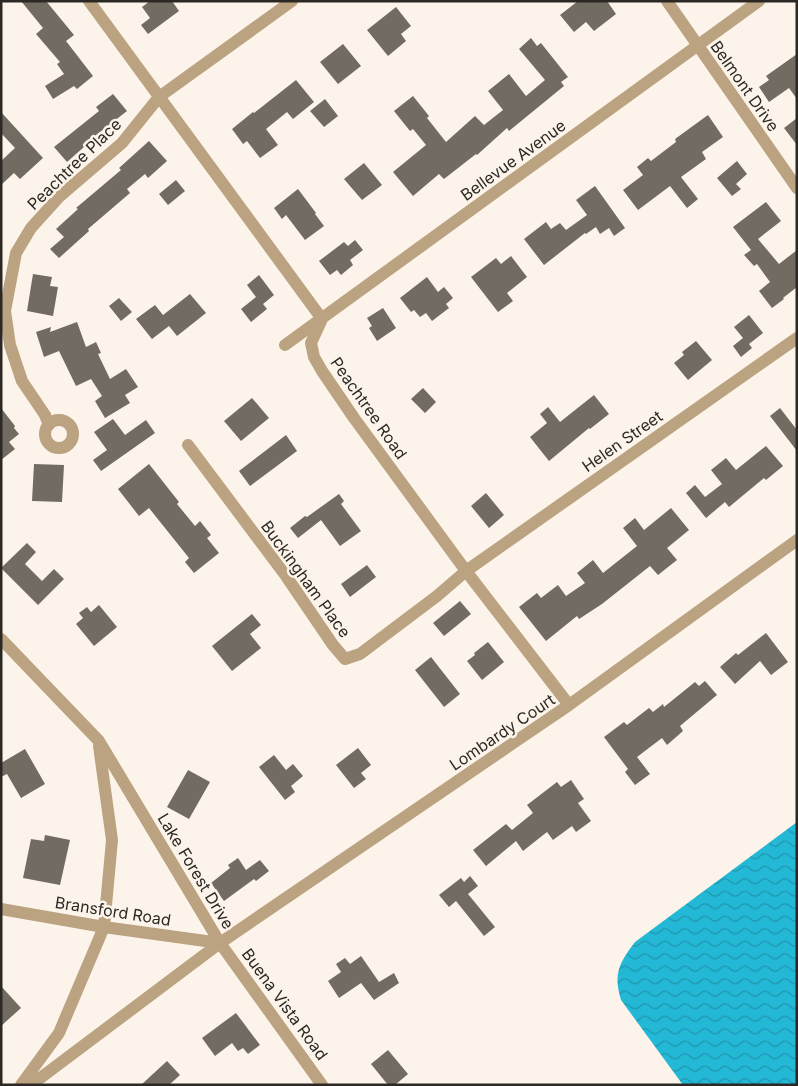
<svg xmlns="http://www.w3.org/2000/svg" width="798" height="1086" viewBox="0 0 798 1086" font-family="Inter,sans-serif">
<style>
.water{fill:url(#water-waves)}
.building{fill:#726b62}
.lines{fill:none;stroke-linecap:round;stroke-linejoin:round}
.minor{stroke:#bba280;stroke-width:12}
.labels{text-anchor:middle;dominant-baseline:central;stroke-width:5;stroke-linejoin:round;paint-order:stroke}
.street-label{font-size:16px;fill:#2c2925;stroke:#fcf4ea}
</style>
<defs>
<pattern id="water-waves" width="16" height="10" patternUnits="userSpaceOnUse" patternTransform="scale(1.25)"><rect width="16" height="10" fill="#23b8d6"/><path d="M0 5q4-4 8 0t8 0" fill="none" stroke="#1f96ad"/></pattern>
</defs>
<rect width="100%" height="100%" fill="#fcf4ea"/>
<path class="water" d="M 797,822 L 797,1085 L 683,1085 L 621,1000 C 613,974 619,963 635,942 Z"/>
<path class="building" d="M 21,1 L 46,1 L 74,35 L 66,41 L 93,76 L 77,89 L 74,86 L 53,99 L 45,86 L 64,74 L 57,64 L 60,62 L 36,34 L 43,28 Z
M 150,1 L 172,1 L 179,11 L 148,34 L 141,25 L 150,18 L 142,7 Z
M 578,1 L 607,1 L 616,14 L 594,31 L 586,22 L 574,32 L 560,15 Z
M 396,7 L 411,26 L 401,34 L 406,41 L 388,56 L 367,30 Z
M 531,38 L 537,46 L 541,43 L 568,77 L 561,82 L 564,86 L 509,131 L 507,128 L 477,155 L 476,154 L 444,179 L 439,174 L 413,196 L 393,172 L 426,145 L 413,129 L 410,131 L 394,111 L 413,96 L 429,116 L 427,118 L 446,142 L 475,116 L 484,125 L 503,110 L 488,91 L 509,74 L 526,96 L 545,80 L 519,49 Z
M 343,44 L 361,66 L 338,84 L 320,62 Z
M 797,54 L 797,99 L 789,88 L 769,102 L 759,87 L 769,80 L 766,76 Z
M 296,80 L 314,102 L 293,119 L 287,112 L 266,129 L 278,145 L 260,158 L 247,141 L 243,144 L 232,129 L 253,112 L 254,113 Z
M 113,94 L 127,111 L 91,139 L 92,140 L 67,162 L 54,147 L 99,111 L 96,107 Z
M 325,99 L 338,116 L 324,127 L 310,111 Z
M 1,112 L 43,158 L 20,179 L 14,173 L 1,185 L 1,161 L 15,148 L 1,133 Z
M 708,115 L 723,137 L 702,152 L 706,159 L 681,177 L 698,199 L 687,208 L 670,186 L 638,210 L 623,190 L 643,175 L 637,167 L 648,158 L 651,161 L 676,142 L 675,139 Z
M 797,118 L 797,145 L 784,128 Z
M 149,141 L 167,161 L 148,178 L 145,174 L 127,189 L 130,193 L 88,229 L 89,231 L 59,258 L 50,249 L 64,237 L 56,229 L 78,209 L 76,208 L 121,170 L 119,168 Z
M 737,161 L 747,174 L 736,184 L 741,189 L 732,196 L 717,178 Z
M 364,163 L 382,185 L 362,200 L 344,179 Z
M 176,180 L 185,191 L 168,205 L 159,194 Z
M 595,186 L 625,228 L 614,236 L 609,228 L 600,234 L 596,227 L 586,234 L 585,233 L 544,265 L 524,239 L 546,222 L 551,229 L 560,223 L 566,230 L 587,215 L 576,200 Z
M 298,189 L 316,213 L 315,214 L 324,226 L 305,240 L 286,215 L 282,219 L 274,208 Z
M 766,202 L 781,221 L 758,239 L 779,264 L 797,250 L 797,287 L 783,298 L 784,299 L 772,308 L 759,291 L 770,282 L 757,264 L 754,266 L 744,255 L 751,250 L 733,227 Z
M 355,240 L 363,250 L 350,260 L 353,265 L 341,275 L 337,270 L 330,275 L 319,261 L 344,242 L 348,246 Z
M 511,256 L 527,277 L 507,293 L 513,301 L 498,312 L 471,277 L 496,258 L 501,264 Z
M 33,274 L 52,277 L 50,286 L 58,287 L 53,316 L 27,311 Z
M 259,275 L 274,295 L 263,304 L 267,309 L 251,322 L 241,309 L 256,297 L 247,285 Z
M 427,277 L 438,292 L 444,287 L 453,298 L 446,304 L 449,308 L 432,321 L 426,313 L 420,317 L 414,310 L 411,312 L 400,298 Z
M 190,294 L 206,313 L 177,336 L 169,326 L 152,339 L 136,319 L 155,305 L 163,315 Z
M 119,298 L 132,312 L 121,321 L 109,306 Z
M 383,308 L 396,328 L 377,341 L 369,328 L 372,326 L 367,318 Z
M 749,315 L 763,333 L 749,344 L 752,348 L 741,357 L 733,346 L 743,338 L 734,327 Z
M 77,322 L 86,347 L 96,342 L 101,353 L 98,354 L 110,379 L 126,369 L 138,387 L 125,395 L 130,403 L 105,418 L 95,401 L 102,396 L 91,379 L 76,386 L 59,351 L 44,357 L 36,332 L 51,327 L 50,332 Z
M 696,341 L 712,360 L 688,380 L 674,363 L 684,355 L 682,352 Z
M 423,388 L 436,402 L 425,413 L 411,399 Z
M 594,395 L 609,414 L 590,429 L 589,428 L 549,461 L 530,437 L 547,423 L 540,414 L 548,407 L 560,422 Z
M 252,398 L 269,418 L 241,441 L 224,421 Z
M 1,408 L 15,426 L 14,428 L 19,434 L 9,442 L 15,449 L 1,460 Z
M 780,408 L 797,430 L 797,451 L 770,416 Z
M 113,419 L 125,435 L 146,420 L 155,433 L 101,471 L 93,460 L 107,450 L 94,432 Z
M 286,435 L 297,451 L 250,486 L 239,471 Z
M 766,446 L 783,466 L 766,480 L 764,478 L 729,507 L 725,502 L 706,518 L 686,493 L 695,485 L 705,497 L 722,484 L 711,470 L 726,458 L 736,470 Z
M 34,464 L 64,465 L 62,502 L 32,501 Z
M 149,464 L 179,502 L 177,504 L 195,526 L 200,521 L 211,535 L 207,538 L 219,553 L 194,573 L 185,562 L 189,558 L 149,508 L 139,516 L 118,489 Z
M 486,493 L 504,515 L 489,528 L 471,506 Z
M 339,494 L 344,501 L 341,504 L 361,531 L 340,546 L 321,520 L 298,538 L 290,528 L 305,516 L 307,517 Z
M 671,508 L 689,530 L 667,548 L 677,560 L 658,575 L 650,566 L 602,604 L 579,619 L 577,616 L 546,641 L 519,607 L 537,593 L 541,598 L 558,585 L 566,596 L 585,583 L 577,573 L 593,560 L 603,573 L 637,546 L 623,528 L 635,518 L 644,530 Z
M 27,543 L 36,552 L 25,564 L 42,581 L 54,569 L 64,579 L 38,605 L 1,568 Z
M 367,565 L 376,577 L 350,597 L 341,584 Z
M 460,601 L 471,614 L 444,636 L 433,623 Z
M 99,605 L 117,627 L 94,646 L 76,624 L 83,618 L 79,613 L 87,607 L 91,612 Z
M 252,614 L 261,625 L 250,634 L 261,648 L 232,671 L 212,646 Z
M 766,633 L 788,662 L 771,675 L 760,661 L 735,684 L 720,667 L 736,653 L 738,655 Z
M 488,642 L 504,662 L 482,680 L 467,661 L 475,655 L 474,653 Z
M 431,657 L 460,694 L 444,707 L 415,670 Z
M 705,681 L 717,695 L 680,726 L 683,731 L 667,745 L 662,738 L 637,757 L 650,774 L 635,785 L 625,772 L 628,769 L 604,737 L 624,722 L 627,725 L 649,708 L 653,712 L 663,704 L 664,707 L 695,682 L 699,686 Z
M 358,748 L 371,765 L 361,773 L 366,779 L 354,788 L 336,765 Z
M 25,749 L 45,784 L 21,798 L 7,774 L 1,777 L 1,763 Z
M 274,755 L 286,770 L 293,764 L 303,776 L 291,786 L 295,792 L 285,800 L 259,767 Z
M 188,770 L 210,782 L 189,819 L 167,807 Z
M 571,780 L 584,799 L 578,803 L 591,821 L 576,832 L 572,826 L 553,840 L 547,832 L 523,851 L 516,841 L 486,866 L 473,850 L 506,824 L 512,830 L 533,813 L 527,805 L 557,782 L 561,787 Z
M 45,835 L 70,840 L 60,885 L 23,878 L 31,839 L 44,841 Z
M 238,858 L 246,870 L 260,860 L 269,871 L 256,881 L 254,879 L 224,901 L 211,883 L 230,868 L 228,865 Z
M 470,876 L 478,886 L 468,894 L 495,927 L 484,936 L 456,901 L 449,907 L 439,895 L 461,878 L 464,882 Z
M 361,956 L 379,982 L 394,973 L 399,983 L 374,1000 L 361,983 L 339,998 L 328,981 L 341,972 L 336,964 L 345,958 L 350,964 Z
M 1,986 L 21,1008 L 1,1026 Z
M 236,1013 L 260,1045 L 248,1054 L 243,1048 L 238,1051 L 232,1043 L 215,1056 L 202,1038 Z
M 388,1050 L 408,1074 L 395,1085 L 388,1085 L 371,1064 Z
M 167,1061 L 180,1075 L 169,1085 L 141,1085 Z"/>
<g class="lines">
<path class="minor" d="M 89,1 L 322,319 L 311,343 L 314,357 L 322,371 L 354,418 L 466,571 L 569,705
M 667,1 L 797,188
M 285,345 L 759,1
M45 434a14 14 0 1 1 28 0a14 14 0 1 1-28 0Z
M 49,425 L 45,415 L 22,381 L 10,345 L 5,311 L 16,253 L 31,228 L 59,197 L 122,143 L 159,97 L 292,1
M 188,445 L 286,576 L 333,645 L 345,659 L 360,654 L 437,596 L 466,571 L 797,338
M 1,639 L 99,741 L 220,943 L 322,1085
M 1,909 L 104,927 L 220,943
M 21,1085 L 59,1033 L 104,927 L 112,840 L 99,746
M 31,1085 L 220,943 L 569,705 L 797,540"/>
</g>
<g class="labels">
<g class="street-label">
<text transform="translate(745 86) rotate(55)">Belmont Drive</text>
<text transform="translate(513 160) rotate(-36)">Bellevue Avenue</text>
<text transform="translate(74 164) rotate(-44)">Peachtree Place</text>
<text transform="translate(369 408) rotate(55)">Peachtree Road</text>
<text transform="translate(622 441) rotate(-35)">Helen Street</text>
<text transform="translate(306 579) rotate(54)">Buckingham Place</text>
<text transform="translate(502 732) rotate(-34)">Lombardy Court</text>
<text transform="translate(196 871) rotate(59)">Lake Forest Drive</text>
<text transform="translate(113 911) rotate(9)">Bransford Road</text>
<text transform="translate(285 1004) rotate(54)">Buena Vista Road</text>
</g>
</g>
<rect width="798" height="1086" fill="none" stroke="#2c2925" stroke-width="5"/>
</svg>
